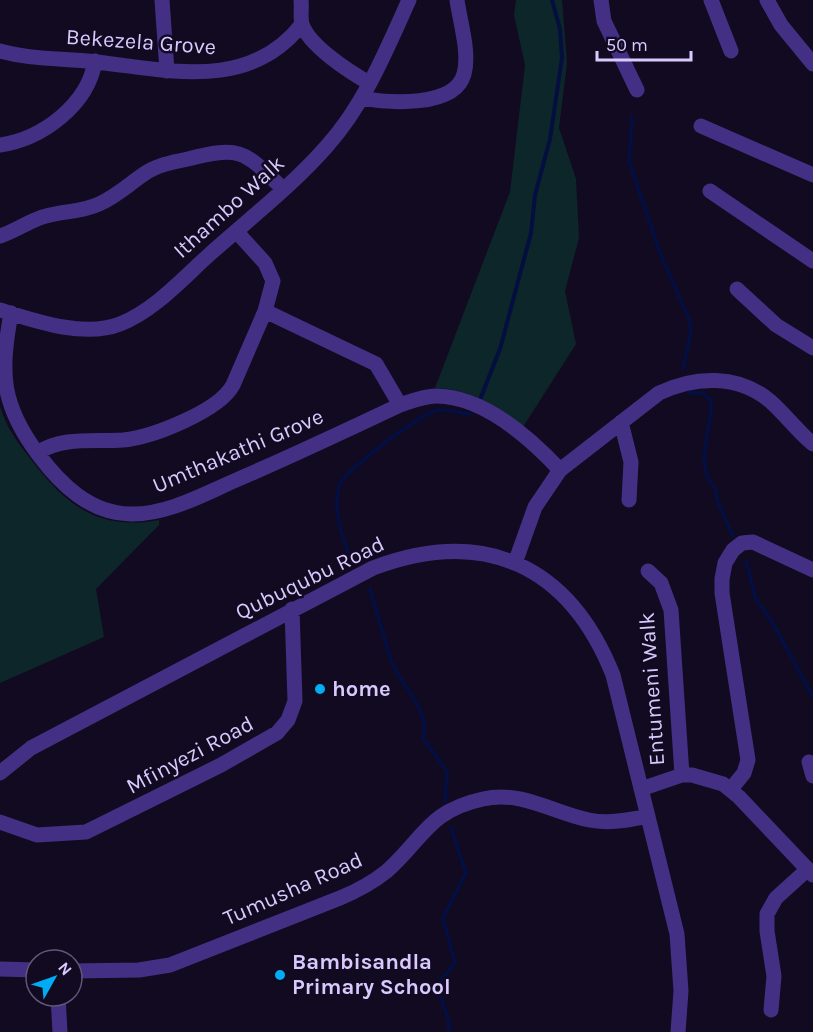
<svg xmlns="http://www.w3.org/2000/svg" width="813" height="1032" viewBox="0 0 813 1032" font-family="Karla,sans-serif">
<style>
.grass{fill:#0d262a}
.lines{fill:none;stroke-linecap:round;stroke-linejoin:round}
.stream{stroke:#040e3f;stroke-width:4}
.minor{stroke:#433084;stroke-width:15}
.poi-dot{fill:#00adf4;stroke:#120a20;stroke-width:2}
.labels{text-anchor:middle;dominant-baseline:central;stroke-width:5;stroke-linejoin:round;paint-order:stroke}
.street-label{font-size:22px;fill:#d9c9ff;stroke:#120a20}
.poi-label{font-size:22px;font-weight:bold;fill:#d9c9ff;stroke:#120a20;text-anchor:start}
</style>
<rect width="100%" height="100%" fill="#120a20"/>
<path class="grass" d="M 516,0 L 562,0 L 567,63 L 559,128 L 576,179 L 579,238 L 565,291 L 576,344 L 523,427 C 495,406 472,389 435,388 L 510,192 L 525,65 L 514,15 Z
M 0,406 C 6,428 19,444 33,462 C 67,506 99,531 159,520 L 159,525 L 96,589 L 104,637 L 0,683 Z"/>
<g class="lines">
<path class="stream" d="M 632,117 L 629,161 L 660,253 L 689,319 L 691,332 L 683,369
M 688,391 L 690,393 L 703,393 L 711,400 C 713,431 692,464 716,490 L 717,500 L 733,536
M 481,397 L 500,349 L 531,233 L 535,195 L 550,139 L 562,58 L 560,29 L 552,0
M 746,562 L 756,599 L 774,625 L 813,697
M 352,564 C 344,540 331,510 340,484 C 345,471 422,412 438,410 C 447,409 460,413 470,414
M 370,589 C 378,613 383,638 392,662 C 401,687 431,710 423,738 L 447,772 L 445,801
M 449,1032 L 449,1022 L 437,985 L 455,963 L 443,918 L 466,873 L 451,828"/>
<path class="minor" d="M 162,0 L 167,71
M 301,0 C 302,7 300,18 302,24 C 309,46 350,72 369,83
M 601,0 L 604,21 L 637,90
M 711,0 L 731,51
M 767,0 L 781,25 L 813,64
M 0,51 C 32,60 63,58 96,62 C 169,70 249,92 302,24
M 362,98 C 388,103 455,108 464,74 C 470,53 460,22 457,0
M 701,126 L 813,175
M 0,145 C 42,139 88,105 95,61
M 710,191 L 813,261
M 0,236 C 16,231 30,220 46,216 C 64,211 82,212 99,204 C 117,196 129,184 144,174 C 157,165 173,162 188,159 C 242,145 245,152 283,189
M 737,289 L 776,325 L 813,348
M 0,310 C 35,321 84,338 120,324 C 155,310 183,278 210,254 C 249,219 292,186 327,146 C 364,105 386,51 409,0
M 265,311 L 376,364 L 400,405
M 11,313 C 0,374 1,404 38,454 C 61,485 90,513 130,514 C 166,515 202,495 234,481 C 290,457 345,431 400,405 C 412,401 424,396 436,396 C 483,396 530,438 560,470
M 621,422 L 631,462 L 629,500
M 37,453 C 63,436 94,442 123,440 C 153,437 219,411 233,385 L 265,311 L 273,281 L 265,263 L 236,231
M 515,563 L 535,507 L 560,470 L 659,393 C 695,376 738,374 770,401 C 785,414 797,431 813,444
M 648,571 L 661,583 L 671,610 L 682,775
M 809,762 L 813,776
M 0,773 L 31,748 L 373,568 C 484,526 569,565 613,675 L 677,934 L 681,991 L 678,1032
M 641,789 L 682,775 L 692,775 L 723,784 L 739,797 L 813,875
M 731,789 L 744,773 L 748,760 L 722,593 L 722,579 L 725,563 L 733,550 L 742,543 L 753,542 L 813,570
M 0,822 L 37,835 L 86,832 L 221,765 L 277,733 L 288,720 L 295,701 L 292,609
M 0,969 L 36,970
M 72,971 L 139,970 L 170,965 L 340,898 C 357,891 372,883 387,871 C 424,838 428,811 483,799 C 522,790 553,813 589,820 C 609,824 628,820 648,816
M 58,996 L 60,1032
M 771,1010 L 774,976 L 767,931 L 767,914 L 776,898 L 808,869"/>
</g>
<g class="poi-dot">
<circle cx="320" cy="689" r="6"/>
<circle cx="280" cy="975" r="6"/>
</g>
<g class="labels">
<g class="street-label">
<text transform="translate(141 42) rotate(4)">Bekezela Grove</text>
<text transform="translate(229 207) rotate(-42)">Ithambo Walk</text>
<text transform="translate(238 451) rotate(-23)">Umthakathi Grove</text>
<text transform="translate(310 578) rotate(-26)">Qubuqubu Road</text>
<text transform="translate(652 689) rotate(-94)">Entumeni Walk</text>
<text transform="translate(190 755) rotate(-28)">Mfinyezi Road</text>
<text transform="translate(293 889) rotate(-24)">Tumusha Road</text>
</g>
<g class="poi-label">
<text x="332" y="689">home</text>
<text x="292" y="962">Bambisandla<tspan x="292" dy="25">Primary School</tspan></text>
</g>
</g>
<g transform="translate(54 978) rotate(50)"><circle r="28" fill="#120a20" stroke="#625679" stroke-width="1.5"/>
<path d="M0-4.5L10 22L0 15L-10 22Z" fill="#00adf4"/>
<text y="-9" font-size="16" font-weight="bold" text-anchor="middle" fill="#d9c9ff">N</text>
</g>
<path d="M597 51v9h94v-9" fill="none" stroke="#d9c9ff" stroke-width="3"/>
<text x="606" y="51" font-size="18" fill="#d9c9ff" stroke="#120a20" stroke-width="4.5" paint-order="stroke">50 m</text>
</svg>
